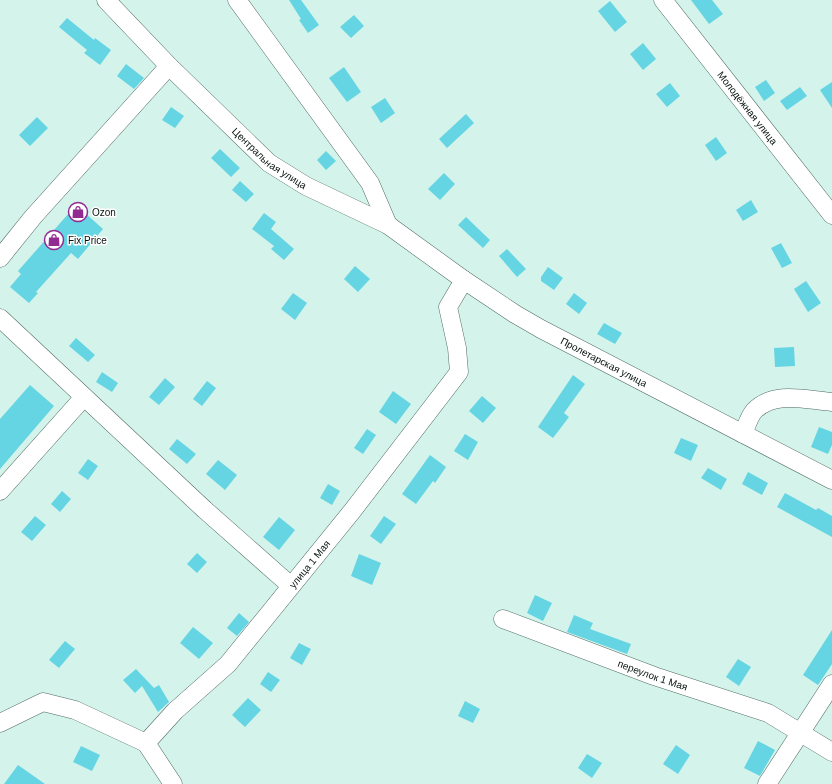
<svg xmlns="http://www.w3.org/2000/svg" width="832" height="784" viewBox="0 0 832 784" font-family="Helvetica,sans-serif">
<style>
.building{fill:#65d5e3}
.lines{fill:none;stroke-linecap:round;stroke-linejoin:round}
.minor-casing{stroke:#506b64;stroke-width:19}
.minor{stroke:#fff;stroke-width:18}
.labels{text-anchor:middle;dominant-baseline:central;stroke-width:3;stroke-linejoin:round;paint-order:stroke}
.street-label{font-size:10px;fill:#06110e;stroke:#fff}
.poi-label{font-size:10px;fill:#06110e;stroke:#fff;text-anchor:start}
</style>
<rect width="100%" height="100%" fill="#d4f3ea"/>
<path class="building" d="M 289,0 L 301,0 L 319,25 L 308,33 L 299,20 L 301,19 Z
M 691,0 L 712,0 L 723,14 L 709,24 Z
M 610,1 L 627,22 L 615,32 L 598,11 Z
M 354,15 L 364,26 L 351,38 L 340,27 Z
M 67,18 L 94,40 L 95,38 L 111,50 L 100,65 L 84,53 L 87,50 L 59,27 Z
M 643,43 L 656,59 L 643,70 L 630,54 Z
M 126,64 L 144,78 L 134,89 L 117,76 Z
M 344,67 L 361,92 L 347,102 L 329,78 Z
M 766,80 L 775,93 L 764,101 L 755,87 Z
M 832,82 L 832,108 L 820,90 Z
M 670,83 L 680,96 L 667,107 L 656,94 Z
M 800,87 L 807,96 L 787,110 L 780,101 Z
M 385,98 L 395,113 L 381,123 L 371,107 Z
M 171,107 L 184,116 L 175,128 L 162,120 Z
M 466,114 L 474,123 L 447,148 L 439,139 Z
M 37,117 L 48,128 L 30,146 L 19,135 Z
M 716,137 L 727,153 L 716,161 L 705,145 Z
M 220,149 L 240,168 L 231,177 L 211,158 Z
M 326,151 L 336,161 L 326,170 L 317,160 Z
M 444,173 L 455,184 L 440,200 L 428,189 Z
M 240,181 L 254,194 L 246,202 L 232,190 Z
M 751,200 L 758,212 L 743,221 L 736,210 Z
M 76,205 L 103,229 L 78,259 L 71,253 L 36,292 L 38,293 L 29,303 L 10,287 L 21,274 L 18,271 Z
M 264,213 L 276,222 L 271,229 L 294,249 L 284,260 L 271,249 L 274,246 L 252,229 Z
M 466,217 L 490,240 L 483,248 L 458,225 Z
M 781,243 L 792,263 L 782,268 L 771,248 Z
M 507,249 L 526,269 L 517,277 L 499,256 Z
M 355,266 L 370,279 L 358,292 L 344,279 Z
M 548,267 L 563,278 L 554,290 L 541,281 L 541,277 Z
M 806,281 L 821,303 L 808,312 L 794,289 Z
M 293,293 L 307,303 L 295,320 L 281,309 Z
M 574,293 L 587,303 L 579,314 L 566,304 Z
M 604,323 L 622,333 L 615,344 L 597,334 Z
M 76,338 L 95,355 L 88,362 L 69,346 Z
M 794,347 L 795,366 L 775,367 L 774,348 Z
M 102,372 L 118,383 L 112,392 L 96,382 Z
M 573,375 L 585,384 L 564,413 L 569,417 L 553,438 L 538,427 Z
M 165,378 L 175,387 L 159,405 L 149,397 Z
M 207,381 L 216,388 L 202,406 L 193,399 Z
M 30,385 L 54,406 L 0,469 L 0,419 Z
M 393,391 L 411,404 L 396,424 L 379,412 Z
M 482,396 L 496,408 L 483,423 L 469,411 Z
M 819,427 L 832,432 L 832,445 L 828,454 L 811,447 Z
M 367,429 L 376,435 L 363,454 L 354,448 Z
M 465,434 L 478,442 L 468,460 L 454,451 Z
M 681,438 L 698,445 L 691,461 L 674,453 Z
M 177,439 L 196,454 L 187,464 L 169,449 Z
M 430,455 L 446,467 L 435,483 L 433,481 L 416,504 L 402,494 Z
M 88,459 L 98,466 L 88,480 L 78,473 Z
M 218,460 L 237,475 L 225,490 L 206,474 Z
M 708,468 L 727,479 L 721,490 L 701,478 Z
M 748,472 L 768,483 L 762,495 L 742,484 Z
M 328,484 L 340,491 L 332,505 L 320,498 Z
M 62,491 L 71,499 L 60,512 L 51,504 Z
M 785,493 L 816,510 L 818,508 L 832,516 L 832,537 L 777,507 Z
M 35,516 L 46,525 L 32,541 L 21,532 Z
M 384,516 L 396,524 L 381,544 L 370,536 Z
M 279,517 L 295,530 L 279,550 L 263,537 Z
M 197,553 L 207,562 L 197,573 L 187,564 Z
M 359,554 L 381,563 L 372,585 L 351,576 Z
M 535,595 L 552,603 L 543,621 L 527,613 Z
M 239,613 L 249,622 L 237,636 L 227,628 Z
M 574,615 L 593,623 L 590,629 L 631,644 L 627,654 L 567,632 Z
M 193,627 L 213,643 L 199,659 L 180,643 Z
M 832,630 L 832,664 L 818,685 L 803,675 Z
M 65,641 L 75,649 L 59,668 L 49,660 Z
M 299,643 L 311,649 L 302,665 L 290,658 Z
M 738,659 L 751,667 L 739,686 L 726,677 Z
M 136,669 L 154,688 L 159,685 L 169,702 L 158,712 L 142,686 L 135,693 L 123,680 Z
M 268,672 L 280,680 L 271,692 L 260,684 Z
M 248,698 L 261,710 L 245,727 L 232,715 Z
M 465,701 L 480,709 L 473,723 L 458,716 Z
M 758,741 L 775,750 L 760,776 L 744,768 Z
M 676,745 L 690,755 L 678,774 L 663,764 Z
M 81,746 L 100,755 L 92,771 L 73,762 Z
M 587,754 L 602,763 L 592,778 L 578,768 Z
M 18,765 L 45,784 L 4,784 Z"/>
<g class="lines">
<defs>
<g id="minor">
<path id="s1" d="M 106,0 L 169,66 L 269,163 L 306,186 L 388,225 L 464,280 L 515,314 L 541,329 L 832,480"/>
<path d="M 237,0 L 370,183 L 388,225"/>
<path id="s2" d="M 663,0 L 832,215"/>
<path d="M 0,258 L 33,217 L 169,66"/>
<path d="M 0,318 L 205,510 L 291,586"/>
<path d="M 743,434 C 746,427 749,417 754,411 C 774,390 806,400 832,402"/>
<path d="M 0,491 L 84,397"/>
<path id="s3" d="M 503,619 L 654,676 L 768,713 L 832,752"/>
<path d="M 0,723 L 43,702 L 75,710 L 146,743 L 173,784"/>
<path id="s4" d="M 146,743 L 175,711 L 228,664 L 353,510 L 459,372 L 457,348 L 448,307 L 464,280"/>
<path d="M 767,784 L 832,684"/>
</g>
</defs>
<use href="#minor" class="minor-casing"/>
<use href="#minor" class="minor"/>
</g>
<defs>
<symbol id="shop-ring" viewBox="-11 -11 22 22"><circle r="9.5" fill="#fff" stroke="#912b91" stroke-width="1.5"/><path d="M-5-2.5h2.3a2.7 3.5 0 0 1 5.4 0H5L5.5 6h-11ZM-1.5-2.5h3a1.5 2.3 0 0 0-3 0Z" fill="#912b91"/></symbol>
</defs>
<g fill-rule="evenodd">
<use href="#shop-ring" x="67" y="201" width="22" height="22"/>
<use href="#shop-ring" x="43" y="229" width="22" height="22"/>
</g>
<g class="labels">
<g class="street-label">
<text stroke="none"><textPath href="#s2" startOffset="137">Молодёжная улица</textPath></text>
<text stroke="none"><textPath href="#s1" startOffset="228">Центральная улица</textPath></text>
<text stroke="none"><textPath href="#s1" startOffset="621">Пролетарская улица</textPath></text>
<text stroke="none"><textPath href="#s4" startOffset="243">улица 1 Мая</textPath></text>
<text stroke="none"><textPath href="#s3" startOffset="160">переулок 1 Мая</textPath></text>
</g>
<g class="poi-label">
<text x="92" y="212">Ozon</text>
<text x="68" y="240">Fix Price</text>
</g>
</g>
</svg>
